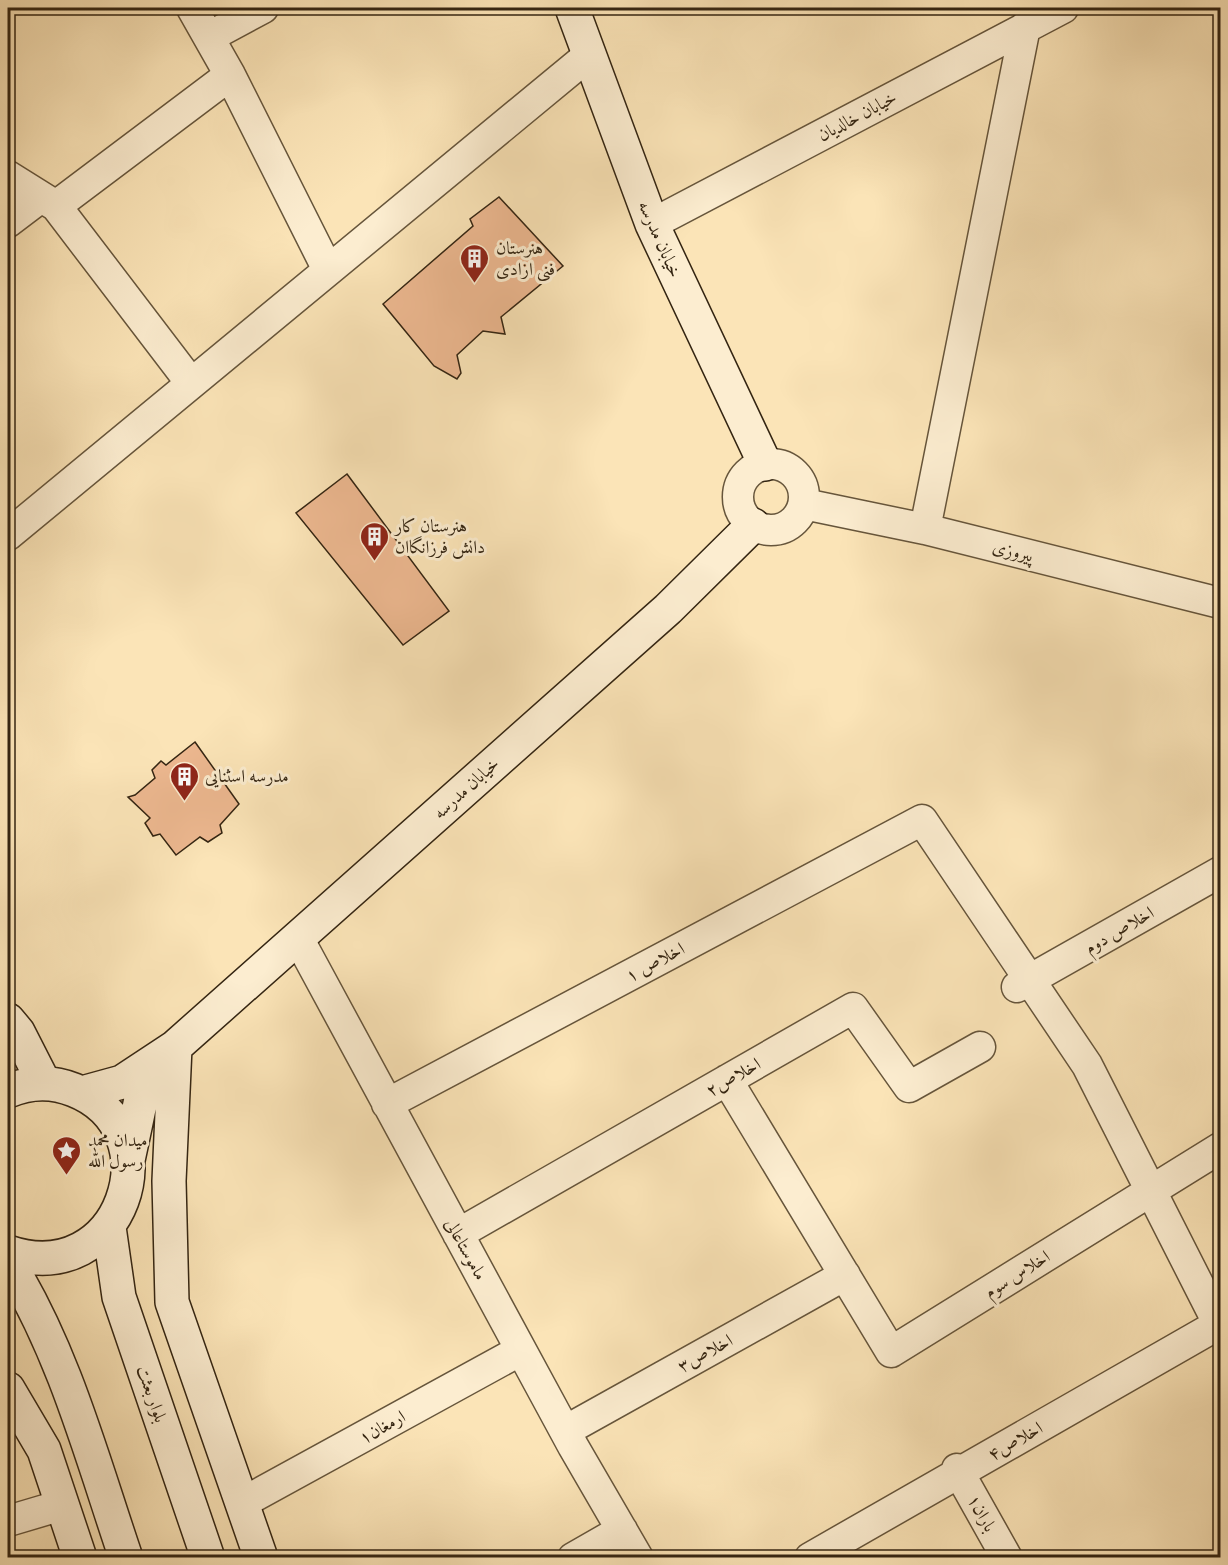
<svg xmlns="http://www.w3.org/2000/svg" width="1228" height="1565" viewBox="0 0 1228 1565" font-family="'IM FELL Great Primer',Amiri,serif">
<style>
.building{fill:#edb890;stroke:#342512;stroke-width:1.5}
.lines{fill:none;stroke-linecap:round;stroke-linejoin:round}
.street-casing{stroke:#66553b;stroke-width:33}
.secondary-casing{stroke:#342512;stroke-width:36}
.street{stroke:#fcedd0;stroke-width:30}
.secondary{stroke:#fcedd0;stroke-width:33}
.labels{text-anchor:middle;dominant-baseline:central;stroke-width:6;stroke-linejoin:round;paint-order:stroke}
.street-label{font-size:18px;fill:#342512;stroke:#fcedd0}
.poi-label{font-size:18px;fill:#342512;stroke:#fcedd0;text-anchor:start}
</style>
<rect width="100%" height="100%" fill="#fbe4b7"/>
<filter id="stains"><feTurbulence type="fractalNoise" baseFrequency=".00333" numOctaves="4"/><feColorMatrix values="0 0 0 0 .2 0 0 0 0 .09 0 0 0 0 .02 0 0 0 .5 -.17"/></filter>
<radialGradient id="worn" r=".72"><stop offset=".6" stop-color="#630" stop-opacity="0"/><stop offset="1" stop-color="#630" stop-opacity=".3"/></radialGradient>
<path class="building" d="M 499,197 L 563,266 L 501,317 L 505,334 L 483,331 L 457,355 L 461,373 L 457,379 L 434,366 L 383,304 L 473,226 L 470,219 Z
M 347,474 L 449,611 L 403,645 L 296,513 Z
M 195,742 L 239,804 L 220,825 L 222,833 L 208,842 L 200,837 L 176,855 L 160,834 L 153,836 L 145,823 L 150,818 L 128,797 L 135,795 L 155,778 L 152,770 L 161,761 L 166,765 Z"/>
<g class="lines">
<defs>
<path id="street" d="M 192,8 L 230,75 L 328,270
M 209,37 L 263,8
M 8,176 L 56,206 L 191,383
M 56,206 L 230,75
M 8,222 L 41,197
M 652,224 L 1063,8
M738 497a33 33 0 1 1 66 0a33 33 0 1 1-66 0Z
M 804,504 L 925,529 L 1220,603
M 925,529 L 1025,27
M 8,535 L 589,55
M 298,938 L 573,1446 L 638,1558
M 1017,987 L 1220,872
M 727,1080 L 891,1352 L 1220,1148
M 387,1104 L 922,820 L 1087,1065 L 1220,1327
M 458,1234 L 853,1008 L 909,1087 L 980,1047
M 565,1431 L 845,1275
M 957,1469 L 1007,1558
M 242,1503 L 521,1350
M 8,1521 L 62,1505
M 573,1558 L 622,1530
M 810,1558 L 1219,1324"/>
<path id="secondary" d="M 572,8 L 652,224 L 765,464
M 8,1020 L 18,1032 L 44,1083
M 8,1091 C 29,1082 52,1081 74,1090 C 176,1130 122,1291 8,1252
M 82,1093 L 122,1082 L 175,1047 L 141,1099 L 128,1160
M 109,1227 L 119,1297 L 208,1558
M 8,1262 C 64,1352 92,1458 126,1558
M 8,1389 L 44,1450 L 80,1558
M 261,1558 L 172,1302 L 169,1181 L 175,1047 L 668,609 L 753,525"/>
</defs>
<use href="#street" class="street-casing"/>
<use href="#secondary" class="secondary-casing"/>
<use href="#street" class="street"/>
<use href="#secondary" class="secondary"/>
</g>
<defs>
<symbol id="building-pin" viewBox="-11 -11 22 30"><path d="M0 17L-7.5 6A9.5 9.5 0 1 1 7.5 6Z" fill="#8f2418" stroke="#fcedd0"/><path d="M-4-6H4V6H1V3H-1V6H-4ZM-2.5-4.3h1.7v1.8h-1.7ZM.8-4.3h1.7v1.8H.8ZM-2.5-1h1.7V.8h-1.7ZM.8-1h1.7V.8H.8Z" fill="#fff"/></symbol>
<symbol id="sight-pin" viewBox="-11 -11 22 30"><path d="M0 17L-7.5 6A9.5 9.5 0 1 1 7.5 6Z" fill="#8f2418" stroke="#fcedd0"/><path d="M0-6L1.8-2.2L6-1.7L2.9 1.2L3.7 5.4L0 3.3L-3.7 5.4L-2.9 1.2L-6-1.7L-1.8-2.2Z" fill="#fff"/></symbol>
</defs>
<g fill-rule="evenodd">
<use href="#building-pin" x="458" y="242" width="33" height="45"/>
<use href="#building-pin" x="358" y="520" width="33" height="45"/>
<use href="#building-pin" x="168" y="760" width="33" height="45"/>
<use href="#sight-pin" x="50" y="1134" width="33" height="45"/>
</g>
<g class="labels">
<g class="street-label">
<text transform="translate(857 116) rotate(-28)">خیابان خالدیان</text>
<text transform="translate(660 239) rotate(66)">خیابان مدرسه</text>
<text transform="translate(1013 551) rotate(14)">پیروزی</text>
<text transform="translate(466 788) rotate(-42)">خیابان مدرسه</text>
<text transform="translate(1119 930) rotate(-30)">اخلاص دوم</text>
<text transform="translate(655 962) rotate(-28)">اخلاص ۱</text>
<text transform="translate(733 1077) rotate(-30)">اخلاص۲</text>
<text transform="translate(466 1249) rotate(61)">ماموستاعالی</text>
<text transform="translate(1017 1274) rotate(-32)">اخلاس سوم</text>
<text transform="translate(705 1353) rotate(-29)">اخلاص۳</text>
<text transform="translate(152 1394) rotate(71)">بلوار بعثت</text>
<text transform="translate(382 1427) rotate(-29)">ارمغان۱</text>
<text transform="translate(1015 1441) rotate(-30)">اخلاص۴</text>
<text transform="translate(982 1513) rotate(61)">باران۱</text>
</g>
<g class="poi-label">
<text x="496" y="248">هنرستان<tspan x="496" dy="21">فنی ازادی</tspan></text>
<text x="395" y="526">هنرستان کار<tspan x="395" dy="21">دانش فرزانگاان</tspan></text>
<text x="205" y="776">مدرسه اسثنایی</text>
<text x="88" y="1140">میدان محمد<tspan x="88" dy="21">رسول الله</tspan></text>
</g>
</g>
<rect width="1228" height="1565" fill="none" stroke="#fbe4b7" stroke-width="30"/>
<rect x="9" y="9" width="1210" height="1547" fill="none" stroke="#342512" stroke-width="3"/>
<rect x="15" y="15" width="1198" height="1535" fill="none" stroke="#342512" stroke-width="1.5"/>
<rect width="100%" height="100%" filter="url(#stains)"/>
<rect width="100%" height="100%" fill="url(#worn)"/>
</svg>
